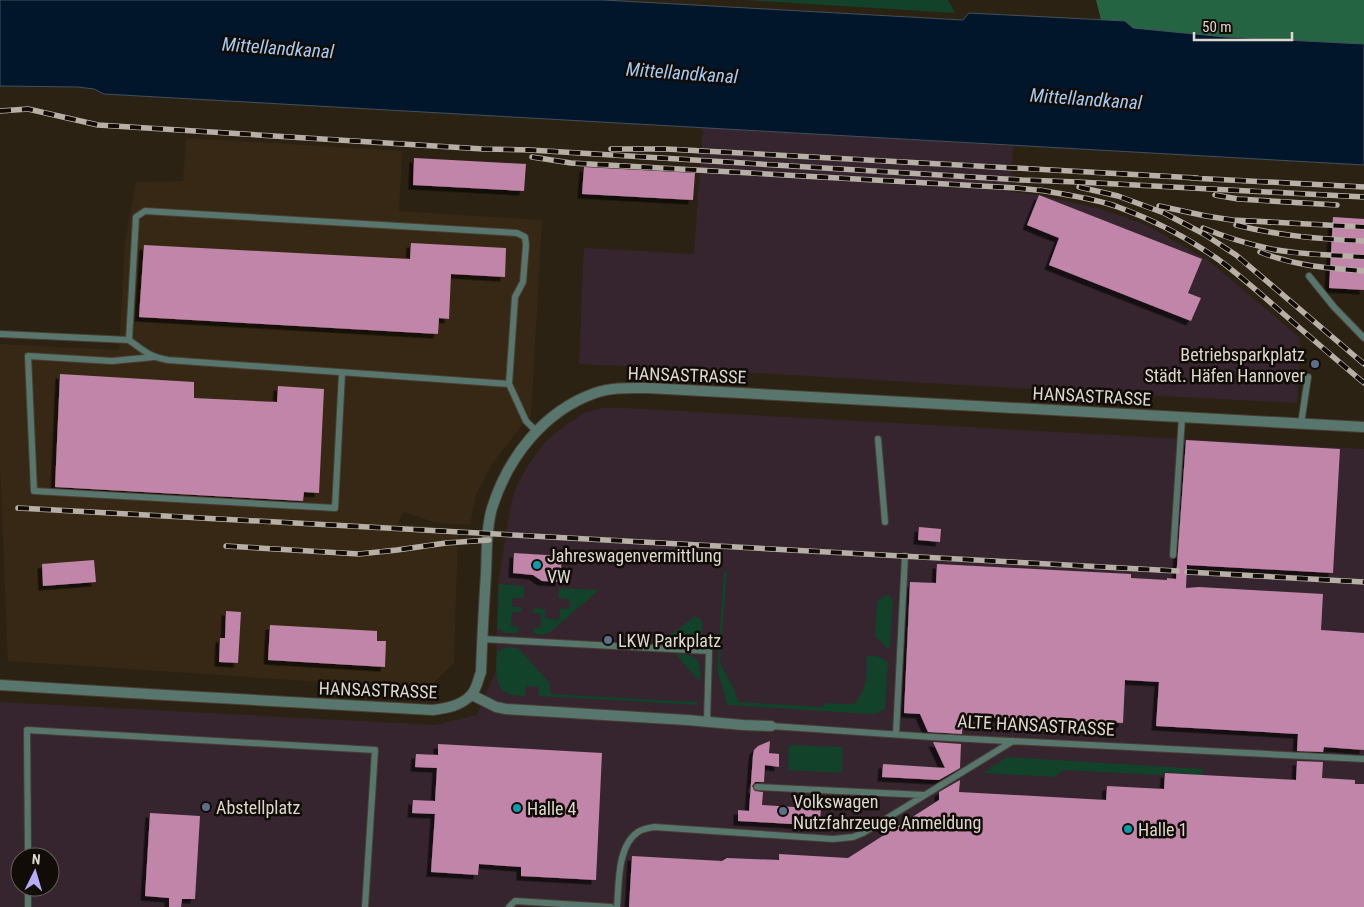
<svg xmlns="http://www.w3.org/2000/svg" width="1364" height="907" viewBox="0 0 1364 907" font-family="'Roboto Condensed',sans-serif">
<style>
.built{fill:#362814}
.industrial{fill:#36252e;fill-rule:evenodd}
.green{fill:#12422a}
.forest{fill:#246443}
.water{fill:#02162b;stroke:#44505c}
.building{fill:#c085a8;filter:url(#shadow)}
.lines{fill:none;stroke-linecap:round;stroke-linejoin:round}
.service-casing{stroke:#483f32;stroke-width:8}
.minor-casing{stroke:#483f32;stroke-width:12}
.service{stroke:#58766d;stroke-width:6}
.minor{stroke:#58766d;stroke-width:10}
.rail-casing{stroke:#b8b0a6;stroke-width:5.5}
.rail{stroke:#110c07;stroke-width:4;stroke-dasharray:11;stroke-linecap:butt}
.service-dot{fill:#5c6f8a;stroke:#110c07;stroke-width:2}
.culture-dot{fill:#0f9aa8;stroke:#110c07;stroke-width:2}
.labels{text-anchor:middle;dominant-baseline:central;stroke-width:5;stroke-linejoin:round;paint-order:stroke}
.poi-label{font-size:18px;fill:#ded7ce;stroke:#110c07;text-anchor:start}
.street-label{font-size:18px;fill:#ded7ce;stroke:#110c07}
.water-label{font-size:19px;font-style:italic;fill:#a6cbf3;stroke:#110c07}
</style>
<defs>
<filter id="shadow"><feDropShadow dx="-4.5" dy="4.5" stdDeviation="0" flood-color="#0009"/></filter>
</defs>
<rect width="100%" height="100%" fill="#2c2214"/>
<path class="built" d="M 186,138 L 402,151 L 399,211 L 542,220 L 531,416 L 522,425 L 492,464 L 476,495 L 470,525 L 437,523 L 403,512 L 398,524 L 458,529 L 454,663 L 427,689 L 8,661 L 0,465 L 0,344 L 119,350 L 125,243 L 136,182 L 183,181 Z"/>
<path class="industrial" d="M 703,127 L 1013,146 L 1010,192 L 1039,195 L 1101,209 L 1148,226 L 1209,261 L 1300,338 L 1297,403 L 1030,389 L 688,369 L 579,364 L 584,248 L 694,254 Z
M 602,408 L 624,408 L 1364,449 L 1364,907 L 0,907 L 0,702 L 435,725 L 477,715 L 496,670 L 498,584 L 508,522 L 512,500 L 518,483 L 527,467 L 545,442 L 567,424 L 586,412 ZM 20,857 L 50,857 L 50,887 L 20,887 Z"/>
<path class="green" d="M 744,0 L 948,0 L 955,13 Z
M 724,571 L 727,571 L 720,663 L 733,687 L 738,702 L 823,707 L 825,703 L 846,704 L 856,703 L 864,688 L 866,679 L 867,656 C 875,656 882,656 888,662 L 885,709 L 878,713 L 869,714 L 727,705 L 724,692 L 717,670 Z
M 499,584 L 524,586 L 524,596 L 522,598 L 512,598 L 512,607 L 521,607 L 521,612 L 512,612 L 511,626 L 520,627 L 517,633 L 505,633 L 497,628 Z
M 559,588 L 599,590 L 550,632 L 543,635 L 535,634 L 533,631 L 533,627 L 540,628 L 541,614 L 533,613 L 533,610 L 535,608 L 545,609 L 545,618 L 559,620 L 560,608 L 569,609 L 570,599 L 558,598 Z
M 888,594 L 893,600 L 890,647 L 888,649 L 875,636 L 877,601 Z
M 695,616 L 699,618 L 702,621 L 702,641 L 700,643 L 667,640 L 668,637 Z
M 510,647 L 518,648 L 550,683 L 550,694 L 696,702 L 699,705 L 538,696 L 539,687 L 526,686 L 525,696 C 521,696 516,696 512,695 C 493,692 496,666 497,652 L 504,648 Z
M 677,654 C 699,655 701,660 700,681 L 698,680 L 677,656 Z
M 789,745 L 843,747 L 842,773 L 788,770 Z
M 1007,757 L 1203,769 L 1202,775 L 1164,772 L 1163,775 L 1063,770 L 1055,777 L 983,773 Z"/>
<path class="forest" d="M 1096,0 L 1364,0 L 1364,44 L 1225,37 L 1133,28 L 1125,21 L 1101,20 Z"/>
<path class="water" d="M 0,0 L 604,0 L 963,20 L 969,13 L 1125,21 L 1133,28 L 1225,37 L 1364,44 L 1364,165 L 104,94 L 94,89 L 78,87 L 0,86 Z"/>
<path class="building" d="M 414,158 L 526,164 L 524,191 L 413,185 Z
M 584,167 L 695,173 L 693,200 L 582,194 Z
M 1039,195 L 1202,259 L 1188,293 L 1201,298 L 1191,321 L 1049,265 L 1059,238 L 1027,225 Z
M 1333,217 L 1364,219 L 1364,290 L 1329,288 Z
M 411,243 L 506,248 L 505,277 L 451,274 L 449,319 L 439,318 L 438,334 L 139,317 L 144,245 L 410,259 Z
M 60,374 L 194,382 L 194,398 L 277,402 L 278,386 L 324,389 L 319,493 L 304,492 L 303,501 L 55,487 Z
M 1186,440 L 1340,449 L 1333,573 L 1187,565 L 1186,588 L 1199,587 L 1323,594 L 1321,630 L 1364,633 L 1364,750 L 1324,747 L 1323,752 L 1297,751 L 1298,734 L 1156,726 L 1159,682 L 1125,680 L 1123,723 L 963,716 L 962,734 L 928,732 L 920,714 L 904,713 L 910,582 L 936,583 L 937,564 L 1131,574 L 1131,578 L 1167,580 L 1167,578 L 1176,579 Z
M 919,527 L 941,529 L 940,542 L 918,540 Z
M 514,553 L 562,556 L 560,582 L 542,581 L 533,575 L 513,573 Z
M 94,560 L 96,582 L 43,586 L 42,564 Z
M 226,611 L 241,612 L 238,663 L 219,662 L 220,638 L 225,638 Z
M 270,625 L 377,631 L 377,641 L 386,641 L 385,667 L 268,660 Z
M 770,741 L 769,753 L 779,754 L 779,767 L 765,765 L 764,782 L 755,782 L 752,786 L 755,791 L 763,792 L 762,805 L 809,808 L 809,805 L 821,806 L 820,823 L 808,823 L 808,825 L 738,821 L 738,810 L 749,811 L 753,755 L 754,750 L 758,746 Z
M 933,742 L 961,744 L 960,768 L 939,780 L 882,777 L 883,764 L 945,768 Z
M 438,744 L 602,753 L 596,880 L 521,876 L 521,867 L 479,864 L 478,875 L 431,872 L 435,814 L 412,813 L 413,800 L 435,801 L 437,768 L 415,767 L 416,754 L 438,755 Z
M 1297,761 L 1323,762 L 1322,778 L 1355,780 L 1355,784 L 1364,784 L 1364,907 L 629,907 L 632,856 L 722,861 L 727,858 L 779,860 L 779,854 L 848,858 L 939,800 L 939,792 L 960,780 L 959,792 L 1106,800 L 1107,786 L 1164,789 L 1165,773 L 1296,780 Z
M 150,813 L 200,816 L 195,899 L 182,899 L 181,907 L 169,907 L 169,898 L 145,896 Z"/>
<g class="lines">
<defs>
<path id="service" d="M 1309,276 L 1334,307 L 1364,338
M 0,334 L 129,340 C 144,351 150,357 168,360 L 509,384 L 526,421 L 536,431
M 129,340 L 136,217 L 145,211 L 517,233 L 525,237 L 526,245 L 523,282 L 515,297 L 509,384
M 154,357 L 112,361 L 28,356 L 34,491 L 335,508 L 342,373
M 1301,424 L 1308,377
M 878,439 L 885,522
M 1173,555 L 1182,417
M 482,639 L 709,651 L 707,721
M 771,726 L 932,737 L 1364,759
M 896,734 L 905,556
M 757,787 L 924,795
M 28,857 L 27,730 L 375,750 L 365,907
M 28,887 L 28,907
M 509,907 L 515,901 L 611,907
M 617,907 C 619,884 617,846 638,832 C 642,829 649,828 654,827 L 833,839 L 853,837 L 863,833 L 1013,741"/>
<path id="minor" d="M 0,685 L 165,695 L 433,710 C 447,708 461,706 471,695 C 477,689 478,679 481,672 C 482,639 484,606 486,573 C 487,552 486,529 492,508 C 508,457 544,411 595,393 C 612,387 630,388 648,388 L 1364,427
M 472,695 L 496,707 L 506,709 L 687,720 L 743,725 L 771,726"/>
</defs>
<use href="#service" class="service-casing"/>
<use href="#minor" class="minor-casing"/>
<use href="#service" class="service"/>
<use href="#minor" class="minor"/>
<defs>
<path id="rail" d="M 0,111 L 28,109 L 98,125 L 483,149 L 530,150 L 1022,180 L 1078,182 L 1364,197
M 611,149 L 666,149 L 1197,178
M 532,157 L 571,163 L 1017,188 L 1046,191
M 1191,178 L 1364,187
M 1079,187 L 1118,196 L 1164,213 L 1204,234 L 1236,255 L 1364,364
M 1040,190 C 1066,195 1093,198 1118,207 C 1154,220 1188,238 1219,260 C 1242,277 1264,297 1286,316 C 1312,339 1338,361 1364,383
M 1215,195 L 1238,199 L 1337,205
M 1159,206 L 1206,216 L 1232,220 L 1364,227
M 1236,225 C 1280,236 1319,239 1364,241
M 1203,228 C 1225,237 1248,244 1271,249 C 1301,255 1333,255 1364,257
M 1260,252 C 1295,266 1327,268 1364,271
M 18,508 L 1177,571
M 226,546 L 359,554 L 397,550 L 446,543 L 489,540
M 1187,572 L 1364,582"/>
</defs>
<use href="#rail" class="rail-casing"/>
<use href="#rail" class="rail"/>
</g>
<g class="service-dot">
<circle cx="1315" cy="364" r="5"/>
<circle cx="608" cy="640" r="5"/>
<circle cx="206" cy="807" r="5"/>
<circle cx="783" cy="811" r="5"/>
</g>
<g class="culture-dot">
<circle cx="537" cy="565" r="5"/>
<circle cx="517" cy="808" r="5"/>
<circle cx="1128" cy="829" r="5"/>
</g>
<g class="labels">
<g class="poi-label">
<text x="1305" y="354" text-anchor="end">Betriebsparkplatz<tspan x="1305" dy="21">Städt. Häfen Hannover</tspan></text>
<text x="547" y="555">Jahreswagenvermittlung<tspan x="547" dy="21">VW</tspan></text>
<text x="618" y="640">LKW Parkplatz</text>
<text x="793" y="801">Volkswagen<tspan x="793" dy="21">Nutzfahrzeuge Anmeldung</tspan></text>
<text x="216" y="807">Abstellplatz</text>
<text x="527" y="808">Halle 4</text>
<text x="1138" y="829">Halle 1</text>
</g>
<g class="street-label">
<text transform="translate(687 375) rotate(2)">HANSASTRASSE</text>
<text transform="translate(1092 396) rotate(3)">HANSASTRASSE</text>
<text transform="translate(378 690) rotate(2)">HANSASTRASSE</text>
<text transform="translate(1036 725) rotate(3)">ALTE HANSASTRASSE</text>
</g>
<g class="water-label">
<text transform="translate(278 48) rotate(4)">Mittellandkanal</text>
<text transform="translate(682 73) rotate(4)">Mittellandkanal</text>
<text transform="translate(1086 99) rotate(4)">Mittellandkanal</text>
</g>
</g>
<g transform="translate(35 872) rotate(5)"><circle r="24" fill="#110c07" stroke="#635d57"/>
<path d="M0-4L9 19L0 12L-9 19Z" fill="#b5acf8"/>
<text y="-8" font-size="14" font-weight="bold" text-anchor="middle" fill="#ded7ce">N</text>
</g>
<path d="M1194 32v8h98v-8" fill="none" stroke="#ded7ce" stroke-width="2.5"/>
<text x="1202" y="32" font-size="15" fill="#ded7ce" stroke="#110c07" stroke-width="4" paint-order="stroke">50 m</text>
</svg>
